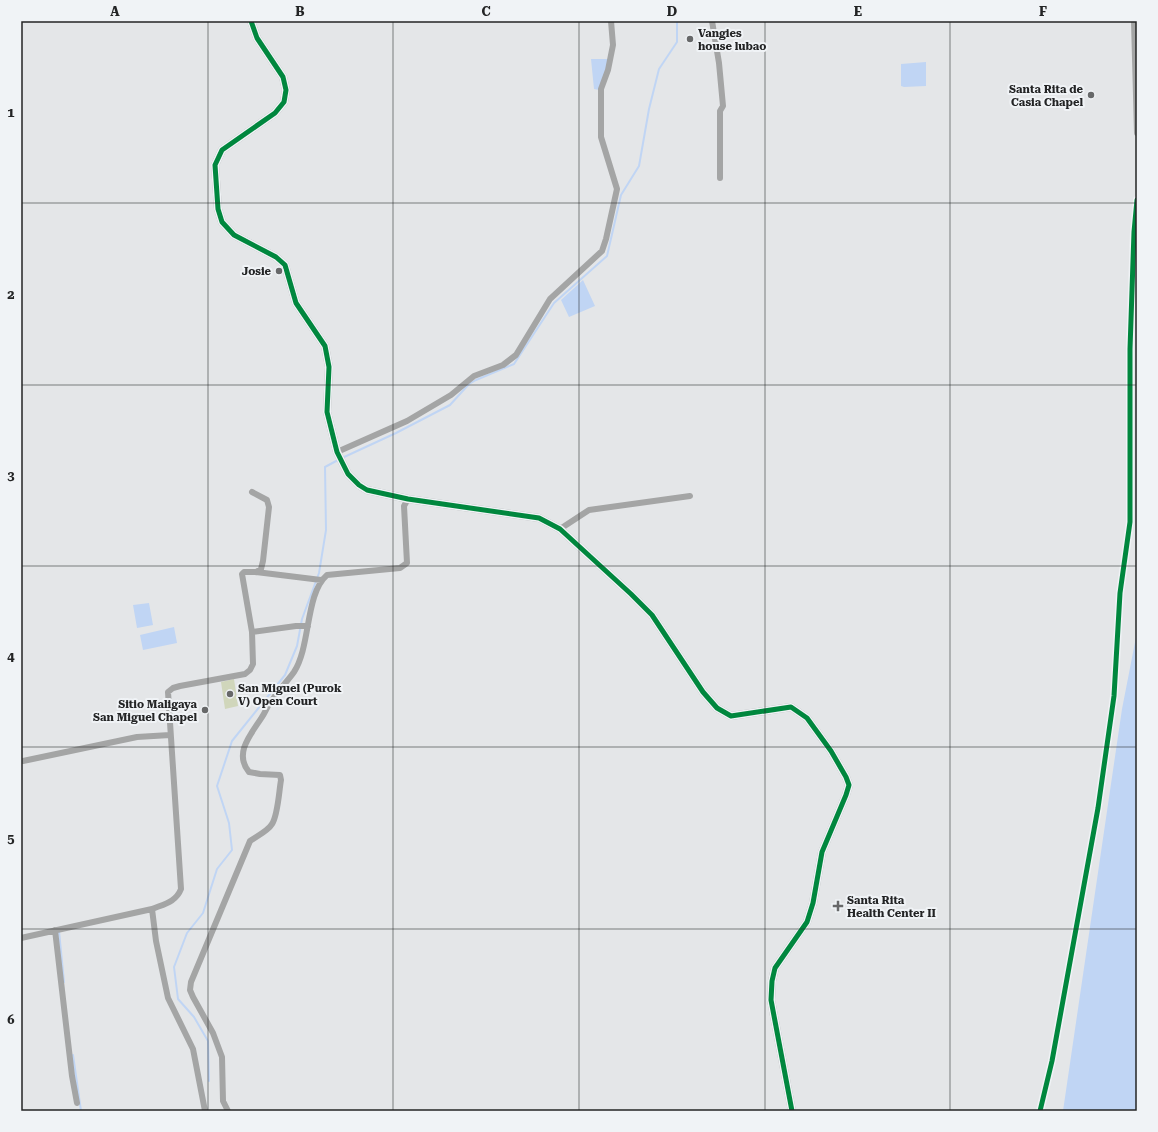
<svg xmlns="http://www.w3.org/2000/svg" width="1158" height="1132" viewBox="0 0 1158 1132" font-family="'Roboto Serif',serif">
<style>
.green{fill:#d0d6bb}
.water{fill:#c0d5f4}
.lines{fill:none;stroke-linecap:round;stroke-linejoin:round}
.stream{stroke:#c0d5f4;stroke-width:2}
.street{stroke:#a4a5a5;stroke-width:6}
.secondary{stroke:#a3a5a5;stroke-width:8}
.cycleway-casing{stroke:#f0f3f6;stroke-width:8}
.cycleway{stroke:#00873e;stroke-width:5}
.grid{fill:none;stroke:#232425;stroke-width:1;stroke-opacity:0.55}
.poi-dot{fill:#676869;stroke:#f0f3f6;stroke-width:1.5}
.labels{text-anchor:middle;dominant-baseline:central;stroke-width:4;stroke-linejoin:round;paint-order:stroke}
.poi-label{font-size:11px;font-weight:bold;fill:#232425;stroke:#f0f3f6;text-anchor:start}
.neatline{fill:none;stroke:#232425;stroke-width:1.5}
.grid-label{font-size:13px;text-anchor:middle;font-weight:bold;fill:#232425}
</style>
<rect width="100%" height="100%" fill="#e4e6e8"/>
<path class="green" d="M 234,679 L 238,706 L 225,709 L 221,682 Z"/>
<path class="water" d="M 591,59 L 608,59 L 607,69 L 599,90 L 594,89 Z
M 926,62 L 926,86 L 904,87 L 901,86 L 901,64 Z
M 583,280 L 595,306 L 569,317 L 561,300 Z
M 149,603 L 153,625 L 137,628 L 133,605 Z
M 174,627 L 177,643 L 143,650 L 140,635 Z
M 1137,632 L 1137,1111 L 1063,1111 L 1122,709 Z"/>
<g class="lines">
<path class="stream" d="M 342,458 L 396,433 L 450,405 L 469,384 L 476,380 L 514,364 L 554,303 L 607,256 L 621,195 L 639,166 L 649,109 L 659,69 L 677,42 L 677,21
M 59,931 L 64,982
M 73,1055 L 81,1111
M 209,1081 L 208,1041 L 194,1017 L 178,999 L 174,967 L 187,933 L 203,913 L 217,869 L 232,850 L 229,823 L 217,786 L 232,741 L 285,675 L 297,646 L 302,619 L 319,573 L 326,530 L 325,467 L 338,460"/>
<path class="street" d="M 712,21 L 719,63 L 723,106 L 720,111 L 720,178
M 1134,21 L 1137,133
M 337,452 L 407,421 L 451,395 L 474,376 L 503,365 L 516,355 L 550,299 L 602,251 L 606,239 L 617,189 L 601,137 L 601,89 L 608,70 L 613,45 L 611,21
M 252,492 L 267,500 L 269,507 L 263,561 L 261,569 L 256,572
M 560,529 L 589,510 L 690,496
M 252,632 L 296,626 L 308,626
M 23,761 L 137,737 L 170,735
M 55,930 L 72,1076 L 77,1103
M 21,938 L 152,909
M 205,1111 L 193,1049 L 168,998 L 156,941 L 152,909 C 164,904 176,902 181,889 L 168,692 L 173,688 L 180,686 L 245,674 L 250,670 L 253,664 L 252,632 L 242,574 L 244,572 L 256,572 L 321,580
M 228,1111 L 223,1101 L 222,1057 L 213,1033 L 193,997 L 190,990 L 191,982 L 250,841 C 257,836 268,831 272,824 C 278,815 279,791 281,780 L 280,775 L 260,774 L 249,772 C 233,753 252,733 262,717 C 266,711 268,704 273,699 C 279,689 287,682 294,672 C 311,646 305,594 327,575 L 400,568 L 407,563 L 404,506 L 408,499
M 1040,1111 L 1052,1061 L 1098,808 L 1114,696 L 1120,593 L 1130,522 L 1130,349 L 1134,232 L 1137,200"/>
<path class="secondary" d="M 251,21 L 257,38 L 283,77 L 286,90 L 284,102 L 275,113 L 222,150 L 215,165 L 218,209 L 222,222 L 234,235 L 276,257 L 285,265 L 296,303 L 325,346 L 329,367 L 327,412 L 337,452 L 348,474 L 359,485 L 367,490 L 408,499 L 539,518 L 560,529 L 631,594 L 652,615 L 703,692 L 717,708 L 731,716 L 791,707 L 807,718 L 831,751 L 846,777 L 849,785 L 846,795 L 822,852 L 813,903 L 807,922 L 775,968 L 772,981 L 771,1000 L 792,1111"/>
<defs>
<path id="cycleway" d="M 251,21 L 257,38 L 283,77 L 286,90 L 284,102 L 275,113 L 222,150 L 215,165 L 218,209 L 222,222 L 234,235 L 276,257 L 285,265 L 296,303 L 325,346 L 329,367 L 327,412 L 337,452 L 348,474 L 359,485 L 367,490 L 408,499 L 539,518 L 560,529 L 631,594 L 652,615 L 703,692 L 717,708 L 731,716 L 791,707 L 807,718 L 831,751 L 846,777 L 849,785 L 846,795 L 822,852 L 813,903 L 807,922 L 775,968 L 772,981 L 771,1000 L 792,1111
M 1040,1111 L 1052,1061 L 1098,808 L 1114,696 L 1120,593 L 1130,522 L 1130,349 L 1134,232 L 1137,200"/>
</defs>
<use href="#cycleway" class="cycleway-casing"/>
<use href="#cycleway" class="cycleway"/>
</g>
<path class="grid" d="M 208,21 L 208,1111M 393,21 L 393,1111M 579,21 L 579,1111M 765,21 L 765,1111M 950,21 L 950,1111M 21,203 L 1137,203M 21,385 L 1137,385M 21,566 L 1137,566M 21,747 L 1137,747M 21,929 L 1137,929"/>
<g class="poi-dot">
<circle cx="690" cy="39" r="4"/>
<circle cx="1091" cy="95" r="4"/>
<circle cx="279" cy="271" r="4"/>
<circle cx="230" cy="694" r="4"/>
<circle cx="205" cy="710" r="4"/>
<path d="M836 900h4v4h4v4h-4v4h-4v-4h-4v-4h4z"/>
</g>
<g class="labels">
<g class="poi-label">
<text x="698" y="33">Vangies<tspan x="698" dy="13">house lubao</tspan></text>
<text x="1083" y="89" text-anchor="end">Santa Rita de<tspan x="1083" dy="13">Casia Chapel</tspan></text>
<text x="271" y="271" text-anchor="end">Josie</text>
<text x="238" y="688">San Miguel (Purok<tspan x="238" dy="13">V) Open Court</tspan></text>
<text x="197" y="704" text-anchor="end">Sitio Maligaya<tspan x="197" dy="13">San Miguel Chapel</tspan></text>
<text x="847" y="900">Santa Rita<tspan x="847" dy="13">Health Center II</tspan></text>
</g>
</g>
<rect width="1158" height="1132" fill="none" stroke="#f0f3f6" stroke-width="44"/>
<rect x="22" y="22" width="1114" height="1088" class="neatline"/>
<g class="grid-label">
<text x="115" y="16">A</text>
<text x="300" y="16">B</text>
<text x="486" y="16">C</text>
<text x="672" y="16">D</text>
<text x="858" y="16">E</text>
<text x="1043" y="16">F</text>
<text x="11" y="117">1</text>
<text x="11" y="299">2</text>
<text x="11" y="480">3</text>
<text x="11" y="661">4</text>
<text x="11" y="843">5</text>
<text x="11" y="1024">6</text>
</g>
</svg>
